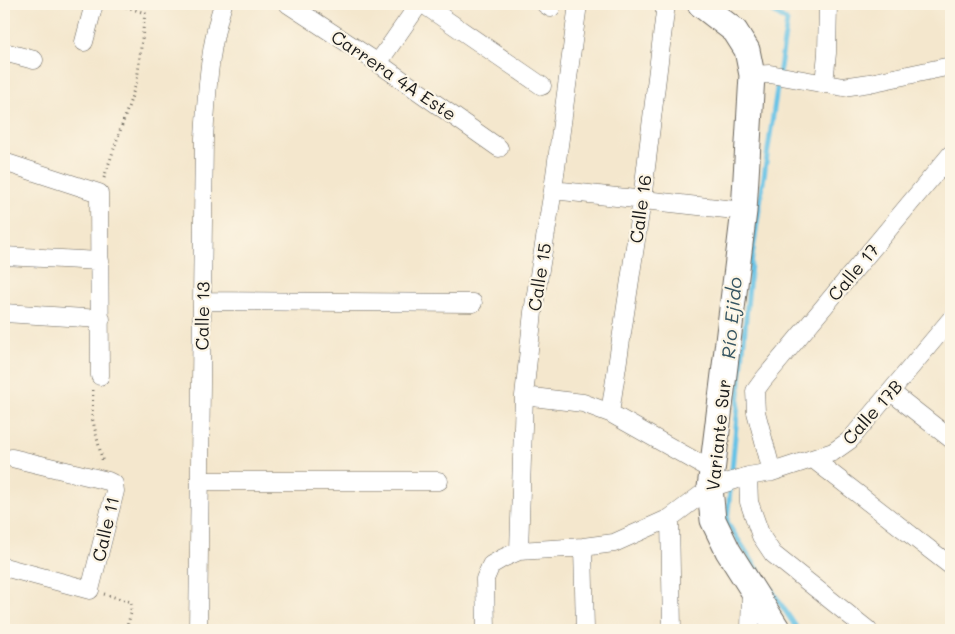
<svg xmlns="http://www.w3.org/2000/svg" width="955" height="634" viewBox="0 0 955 634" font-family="Mali,sans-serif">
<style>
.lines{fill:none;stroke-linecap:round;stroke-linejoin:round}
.stream{stroke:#68c3e6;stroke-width:5}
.minor-casing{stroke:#68635a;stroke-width:19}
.secondary-casing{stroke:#68635a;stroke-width:27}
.path{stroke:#68635a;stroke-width:3;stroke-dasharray:1 4;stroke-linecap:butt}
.minor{stroke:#fff;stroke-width:18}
.secondary{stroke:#fff;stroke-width:25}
.labels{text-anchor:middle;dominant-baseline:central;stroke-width:4.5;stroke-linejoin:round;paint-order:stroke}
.street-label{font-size:18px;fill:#1c1c1c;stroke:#fcf5e5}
.water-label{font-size:19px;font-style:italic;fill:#375663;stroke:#fcf5e5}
</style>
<rect width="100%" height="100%" fill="#fcf5e5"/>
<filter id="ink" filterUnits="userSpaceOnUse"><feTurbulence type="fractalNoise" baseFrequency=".02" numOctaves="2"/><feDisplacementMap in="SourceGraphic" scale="10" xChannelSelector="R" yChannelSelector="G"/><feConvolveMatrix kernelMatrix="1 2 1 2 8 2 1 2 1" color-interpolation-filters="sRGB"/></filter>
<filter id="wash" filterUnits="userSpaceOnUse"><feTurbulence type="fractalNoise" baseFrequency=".0096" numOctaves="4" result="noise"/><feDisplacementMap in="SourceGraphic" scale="20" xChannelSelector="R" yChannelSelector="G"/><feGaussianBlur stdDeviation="1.12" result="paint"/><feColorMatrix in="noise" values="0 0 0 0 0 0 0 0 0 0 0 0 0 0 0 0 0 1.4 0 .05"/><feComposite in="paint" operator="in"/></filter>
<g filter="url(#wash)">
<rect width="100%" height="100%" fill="#f4e7cd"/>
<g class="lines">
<path class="stream" d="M 761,4 L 787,21 L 751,264 L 727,523 L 798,630"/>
</g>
</g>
<g filter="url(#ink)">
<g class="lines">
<defs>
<path id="minor" d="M 288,4 L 378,63 L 499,148
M 423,4 L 542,86
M 545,4 L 551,8
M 84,42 L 94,4
M 4,52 L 34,60
M 378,63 L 419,4
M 752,75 L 770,74 L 843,87 L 870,83 L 951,66
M 824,84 L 827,53 L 828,4
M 4,162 L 99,193 L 100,376
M 553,190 L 744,211
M 4,256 L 100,261
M 202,301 L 473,303
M 4,313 L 101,319
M 891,392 L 951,439
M 524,396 L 583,403 L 610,413 L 713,471
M 610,413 L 642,200 L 666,4
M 813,459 L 951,566
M 772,472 L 756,412 L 755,391 L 763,380 L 951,154
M 748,476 L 749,502 L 761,536 L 773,554 L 868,630
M 200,481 L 439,481
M 670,518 L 672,630
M 583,547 L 585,630
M 519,551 L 524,396 L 533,312 L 553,190 L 578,4
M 4,567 L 90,590 L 115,491 L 114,484 L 108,481 L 12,458
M 198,630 L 204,138 C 207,93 209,47 223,4
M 486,630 L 485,579 L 491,565 L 503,558 L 519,551 L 583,547 L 614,543 L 670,518 L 710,488 L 748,476 L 772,472 L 833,452 L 850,440 L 951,319
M 750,630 L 751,589"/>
<path id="secondary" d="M 700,4 L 735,31 L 747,50 L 752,75 L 744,211 L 710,488 L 713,520 L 728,551 L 778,630"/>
</defs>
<use href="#minor" class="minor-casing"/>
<use href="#secondary" class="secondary-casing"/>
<path class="path" d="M 104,178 L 137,81 L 145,13 L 117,4
M 93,390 L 92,417 L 103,463
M 104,594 L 131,602 L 131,613 L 126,630"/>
<use href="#minor" class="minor"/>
<use href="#secondary" class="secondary"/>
</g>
</g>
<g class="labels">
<g class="street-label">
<text transform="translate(394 75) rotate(34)">Carrera 4A Este</text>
<text transform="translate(640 209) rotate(-82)">Calle 16</text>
<text transform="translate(853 272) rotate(-50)">Calle 17</text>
<text transform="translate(539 277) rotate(-81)">Calle 15</text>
<text transform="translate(202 316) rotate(-89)">Calle 13</text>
<text transform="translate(872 412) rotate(-48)">Calle 17B</text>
<text transform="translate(718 435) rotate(-84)">Variante Sur</text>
<text transform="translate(105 529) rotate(-77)">Calle 11</text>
</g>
<g class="water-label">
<text transform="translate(731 318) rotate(-85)">Río Ejido</text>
</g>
</g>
<rect width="955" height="634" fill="none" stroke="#fcf5e5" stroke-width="20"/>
</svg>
